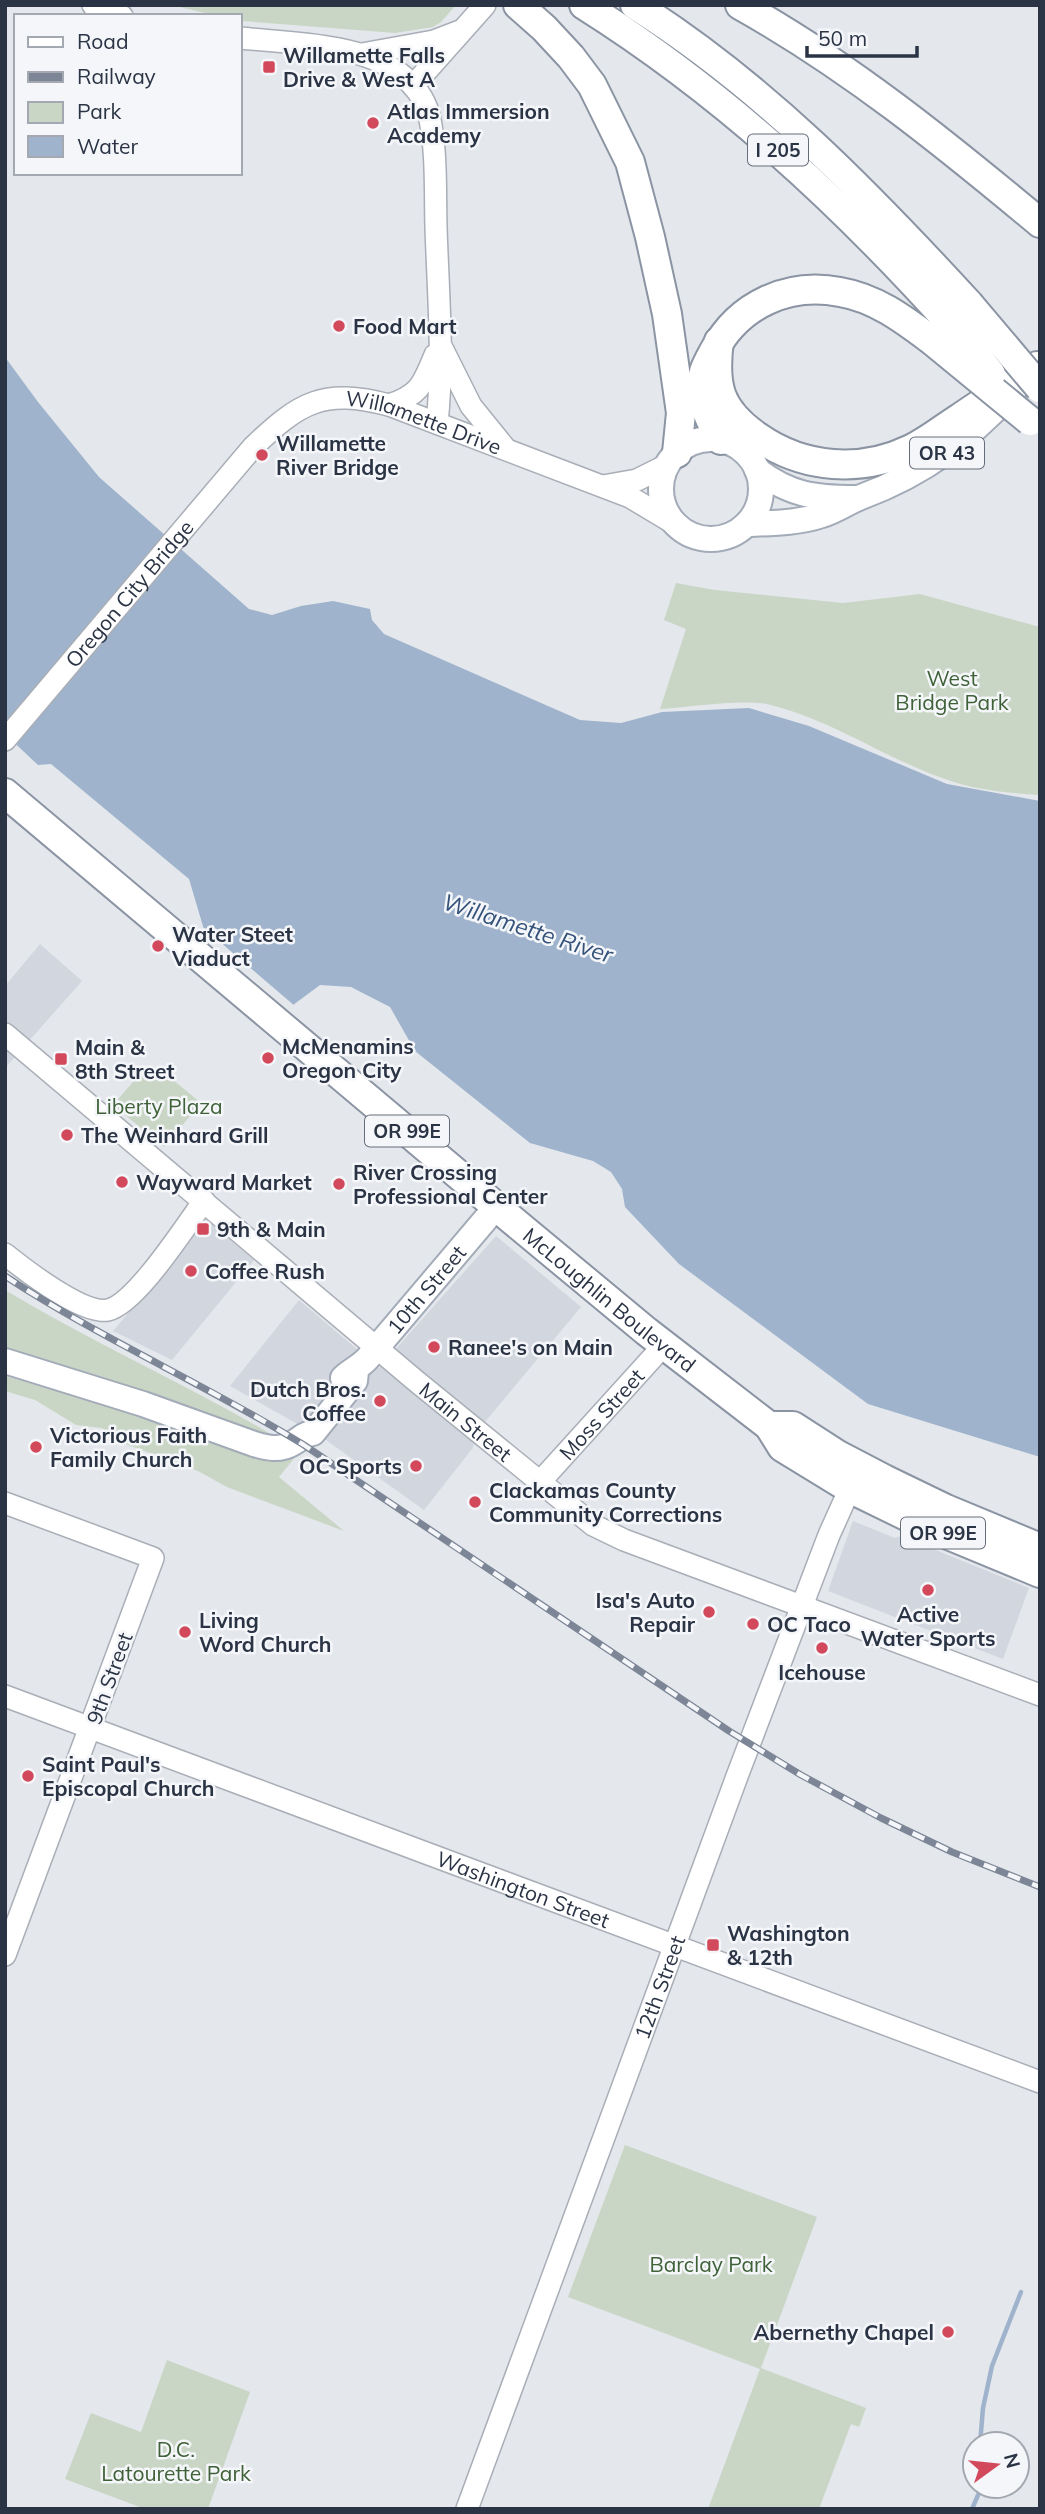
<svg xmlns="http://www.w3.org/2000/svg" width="1045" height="2514" viewBox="0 0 1045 2514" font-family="Mulish,sans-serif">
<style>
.built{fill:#d2d6de}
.green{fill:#c9d6c5}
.water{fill:#9fb4cc}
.pier{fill:#e4e7ec}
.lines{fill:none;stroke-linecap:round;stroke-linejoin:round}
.stream{stroke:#9fb4cc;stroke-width:4.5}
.secondary-casing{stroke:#a9aeb7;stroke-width:24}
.primary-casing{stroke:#a3abb8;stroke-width:28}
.highway-casing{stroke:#8b94a3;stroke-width:32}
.secondary{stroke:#fff;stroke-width:21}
.primary{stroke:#fff;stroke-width:24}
.highway{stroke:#fff;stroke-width:28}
.rail-casing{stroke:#7d8696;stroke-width:7}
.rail{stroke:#f4f6f9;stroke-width:4.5;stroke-dasharray:13;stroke-linecap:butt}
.highway-bridge-casing{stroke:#8b94a3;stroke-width:32;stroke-linecap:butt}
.highway-bridge{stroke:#fff;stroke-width:28}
.poi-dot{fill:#d1495b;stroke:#f4f6f9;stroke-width:2.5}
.labels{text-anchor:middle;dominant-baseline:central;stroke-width:5;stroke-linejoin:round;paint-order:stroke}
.shield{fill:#f4f6f9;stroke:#676e7b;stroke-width:2}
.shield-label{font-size:19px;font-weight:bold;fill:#2b3445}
.poi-label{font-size:21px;font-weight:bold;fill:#2b3445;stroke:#f4f6f9;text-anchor:start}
.street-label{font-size:21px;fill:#2b3445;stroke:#f4f6f9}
.park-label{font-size:21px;fill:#3f6138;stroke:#f4f6f9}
.water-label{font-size:23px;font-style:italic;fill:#34527a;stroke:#f4f6f9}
</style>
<rect width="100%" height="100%" fill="#e4e7ec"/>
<path class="built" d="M 40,944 L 82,981 L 5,1068 L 5,986 Z
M 208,1219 L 255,1259 L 172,1360 L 113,1331 Z
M 496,1236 L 581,1307 L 484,1423 L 472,1449 L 424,1510 L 326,1440 L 230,1386 L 299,1300 L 379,1368 Z
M 853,1521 L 895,1538 L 901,1536 L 1029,1588 L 1003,1659 L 828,1591 Z"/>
<path class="green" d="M 171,5 L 456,5 L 441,22 L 433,27 L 395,33 L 242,21 L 240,21 L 240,16 L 218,16 Z
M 676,583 L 715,590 L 843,603 L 920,594 L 1040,627 L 1040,795 C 1009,793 974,790 945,779 C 884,758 831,719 767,704 C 742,699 688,707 660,709 L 686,629 L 664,620 Z
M 146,1067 L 154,1074 L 157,1070 L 170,1081 L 172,1079 L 201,1103 L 164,1147 L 113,1105 Z
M 5,1290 C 91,1342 182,1382 269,1433 L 260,1434 L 105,1378 L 5,1347 Z
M 5,1376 L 111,1405 L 257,1459 L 274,1460 L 296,1456 L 279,1477 L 344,1531 L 227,1487 L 198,1471 L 115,1440 L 102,1428 L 76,1425 L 35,1400 L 5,1391 Z
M 625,2145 L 817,2217 L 761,2368 L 866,2408 L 859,2427 L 851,2424 L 819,2509 L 708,2509 L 760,2369 L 568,2297 Z
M 167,2360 L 250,2392 L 208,2509 L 145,2509 L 65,2479 L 91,2413 L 141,2432 Z"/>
<path class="water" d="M 5,357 L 38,402 L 99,477 L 249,609 L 272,615 L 301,606 L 333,601 L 370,609 L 372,620 L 384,634 L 580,720 L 621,723 L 662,712 L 749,708 L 809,726 L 947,784 L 1040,801 L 1040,1457 L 868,1404 L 679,1264 L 625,1207 L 622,1189 L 611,1172 L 593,1161 L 530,1143 L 415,1051 L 390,1007 L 351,987 L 320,985 L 293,1005 L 205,933 L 189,879 L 51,764 L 38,765 L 5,734 Z"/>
<path class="pier" d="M 199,924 L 296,1007 L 291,1007 L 203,936 Z"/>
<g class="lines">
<path class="stream" d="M 980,2444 L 983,2408 L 992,2366 L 1021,2292
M 972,2509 L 982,2486"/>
<defs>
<g id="secondary">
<path d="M 93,5 L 122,16"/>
<path d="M 240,38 C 288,43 360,43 399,73 C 414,84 424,97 429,115 C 437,151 435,190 436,227 C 438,292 444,359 437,423"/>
<path d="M 362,54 L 434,41 L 460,31"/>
<path d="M 413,86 L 485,5"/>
<path d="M 442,348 L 471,406 L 505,448"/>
<path d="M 389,405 C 420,395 423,384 435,355"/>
<path d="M 603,486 L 637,480 L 667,465"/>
<path id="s1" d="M 5,740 L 253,447 C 300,402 323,388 389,405 L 630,497 L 675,524"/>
<path id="s2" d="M 5,1034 L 416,1381 L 593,1525 L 624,1540 L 1040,1695"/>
<path d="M 5,1254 C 25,1270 83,1315 108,1310 C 136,1304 186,1225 204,1201"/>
<path id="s3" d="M 539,1483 L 664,1345"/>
<path d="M 5,1503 L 153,1558 L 5,1955"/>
<path id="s4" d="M 5,1696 L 1040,2082"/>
<path id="s5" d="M 467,2509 L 736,1779 L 829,1535 L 856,1475"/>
</g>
<g id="primary">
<circle cx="711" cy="489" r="50"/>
<path d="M 757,470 C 790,495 814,498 855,498"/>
<path d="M 747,524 C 772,523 798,523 822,515 C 836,511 848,502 861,497 C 926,473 969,439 1015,389"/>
<path d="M 5,1361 L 143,1404 L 254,1444 C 267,1448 280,1451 293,1443 C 301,1439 303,1434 313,1433 L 355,1381 L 356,1371"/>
<path id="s6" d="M 343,1378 C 350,1371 360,1367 368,1358 L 496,1207"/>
</g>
<g id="highway">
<path d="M 518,5 L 544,28 L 571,57 L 592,85 L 630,162 L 650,237 L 667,314 L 681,413 L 677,453"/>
<path d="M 584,5 C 722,92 840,201 949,322"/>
<path d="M 635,5 C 762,85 868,194 969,304"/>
<path d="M 740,5 C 849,66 944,143 1040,223"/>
<path d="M 719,341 C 713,386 719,410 758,437 C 804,469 861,473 911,449 C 928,441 945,427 961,417 C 986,400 1012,383 1037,366"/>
<path d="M 721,440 C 712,425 704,409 702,391 C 700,375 707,364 714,351 C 739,304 789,282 840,292 C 875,298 902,318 930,339"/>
<path id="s7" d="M 5,793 L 511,1219 L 646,1331 L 769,1426 L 782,1447 L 849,1488 L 929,1527 L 1040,1573"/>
<path d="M 769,1426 L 793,1426 L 838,1455 L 884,1479 L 946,1509 L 1040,1548"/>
</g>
</defs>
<use href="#secondary" class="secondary-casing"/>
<use href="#primary" class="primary-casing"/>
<use href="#highway" class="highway-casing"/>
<use href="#secondary" class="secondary"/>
<use href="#primary" class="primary"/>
<use href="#highway" class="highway"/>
<defs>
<path id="rail" d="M 5,1276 C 101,1339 207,1385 304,1445 L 729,1731 L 801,1775 L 881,1818 L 952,1852 L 1040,1887"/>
</defs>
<use href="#rail" class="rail-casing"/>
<use href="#rail" class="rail"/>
<defs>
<path id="highway-bridge" d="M 969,304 L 1040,388
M 949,322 L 991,374
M 930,339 L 1030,421"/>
</defs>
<use href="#highway-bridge" class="highway-bridge-casing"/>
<use href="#highway-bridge" class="highway-bridge"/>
</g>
<g class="poi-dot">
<rect x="262" y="60" width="14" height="14" rx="3.5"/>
<circle cx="373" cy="123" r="7"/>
<circle cx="339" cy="326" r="7"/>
<circle cx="262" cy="455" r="7"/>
<circle cx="158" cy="946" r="7"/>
<circle cx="268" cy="1058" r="7"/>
<rect x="54" y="1052" width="14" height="14" rx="3.5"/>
<circle cx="67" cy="1135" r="7"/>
<circle cx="122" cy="1182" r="7"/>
<circle cx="339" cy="1184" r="7"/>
<rect x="196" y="1222" width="14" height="14" rx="3.5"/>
<circle cx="191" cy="1271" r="7"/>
<circle cx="434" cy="1347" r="7"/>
<circle cx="380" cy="1401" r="7"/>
<circle cx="36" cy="1447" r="7"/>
<circle cx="416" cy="1466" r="7"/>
<circle cx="475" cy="1502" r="7"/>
<circle cx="928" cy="1590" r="7"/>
<circle cx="709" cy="1612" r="7"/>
<circle cx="753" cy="1624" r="7"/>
<circle cx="185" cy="1632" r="7"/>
<circle cx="822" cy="1648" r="7"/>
<circle cx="28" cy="1776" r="7"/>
<rect x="706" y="1938" width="14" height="14" rx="3.5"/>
<circle cx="948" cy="2332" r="7"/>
</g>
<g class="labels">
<g class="shield">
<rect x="748" y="134.5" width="60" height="31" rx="5"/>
<rect x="910" y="437.5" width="74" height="31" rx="5"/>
<rect x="365" y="1115.5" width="84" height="31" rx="5"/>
<rect x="901" y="1517.5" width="84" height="31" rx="5"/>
</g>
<g class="shield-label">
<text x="778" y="150">I 205</text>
<text x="947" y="453">OR 43</text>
<text x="407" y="1131">OR 99E</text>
<text x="943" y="1533">OR 99E</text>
</g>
<g class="poi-label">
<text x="283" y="55">Willamette Falls<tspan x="283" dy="24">Drive &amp; West A</tspan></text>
<text x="387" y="111">Atlas Immersion<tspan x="387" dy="24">Academy</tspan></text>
<text x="353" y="326">Food Mart</text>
<text x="276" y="443">Willamette<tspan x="276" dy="24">River Bridge</tspan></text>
<text x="172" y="934">Water Steet<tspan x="172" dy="24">Viaduct</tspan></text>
<text x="282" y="1046">McMenamins<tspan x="282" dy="24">Oregon City</tspan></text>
<text x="75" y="1047">Main &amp;<tspan x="75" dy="24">8th Street</tspan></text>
<text x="81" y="1135">The Weinhard Grill</text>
<text x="353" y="1172">River Crossing<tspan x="353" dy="24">Professional Center</tspan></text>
<text x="136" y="1182">Wayward Market</text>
<text x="217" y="1229">9th &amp; Main</text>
<text x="205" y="1271">Coffee Rush</text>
<text x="448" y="1347">Ranee's on Main</text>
<text x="366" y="1389" text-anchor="end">Dutch Bros.<tspan x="366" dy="24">Coffee</tspan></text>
<text x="50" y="1435">Victorious Faith<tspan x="50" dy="24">Family Church</tspan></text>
<text x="402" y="1466" text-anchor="end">OC Sports</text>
<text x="489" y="1490">Clackamas County<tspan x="489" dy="24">Community Corrections</tspan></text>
<text x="695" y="1600" text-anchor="end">Isa's Auto<tspan x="695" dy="24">Repair</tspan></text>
<text x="928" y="1614" text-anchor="middle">Active<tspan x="928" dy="24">Water Sports</tspan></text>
<text x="199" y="1620">Living<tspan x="199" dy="24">Word Church</tspan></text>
<text x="767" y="1624">OC Taco</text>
<text x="822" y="1672" text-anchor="middle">Icehouse</text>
<text x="42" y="1764">Saint Paul's<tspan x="42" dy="24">Episcopal Church</tspan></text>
<text x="727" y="1933">Washington<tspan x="727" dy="24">&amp; 12th</tspan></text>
<text x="934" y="2332" text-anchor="end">Abernethy Chapel</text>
</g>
<g class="street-label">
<text stroke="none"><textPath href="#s1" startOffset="574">Willamette Drive</textPath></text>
<text stroke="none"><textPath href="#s1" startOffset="192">Oregon City Bridge</textPath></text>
<text stroke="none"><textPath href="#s6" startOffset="122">10th Street</textPath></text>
<text stroke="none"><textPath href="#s7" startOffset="789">McLoughlin Boulevard</textPath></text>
<text stroke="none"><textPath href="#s3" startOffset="93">Moss Street</textPath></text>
<text stroke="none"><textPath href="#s2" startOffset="602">Main Street</textPath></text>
<text transform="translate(109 1678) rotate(-70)">9th Street</text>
<text stroke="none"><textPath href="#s4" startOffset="553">Washington Street</textPath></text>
<text stroke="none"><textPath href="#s5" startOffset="556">12th Street</textPath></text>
</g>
<g class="park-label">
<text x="952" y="678">West<tspan x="952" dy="24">Bridge Park</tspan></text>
<text x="159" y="1106">Liberty Plaza</text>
<text x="711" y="2264">Barclay Park</text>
<text x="176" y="2449">D.C.<tspan x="176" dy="24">Latourette Park</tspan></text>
</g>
<g class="water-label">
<text transform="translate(528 928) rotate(18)">Willamette River</text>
</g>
</g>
<rect width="1045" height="2514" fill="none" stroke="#2b3445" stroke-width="14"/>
<rect x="14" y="14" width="228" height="161" fill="#f4f6f9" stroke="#a4a8b1" stroke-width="2"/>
<rect x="28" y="37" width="35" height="10" fill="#ffffff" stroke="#a4a8b1" stroke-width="2"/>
<text x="77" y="49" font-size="21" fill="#2b3445">Road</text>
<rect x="28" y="72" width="35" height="10" fill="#7d8696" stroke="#a4a8b1" stroke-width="2"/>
<text x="77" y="84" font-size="21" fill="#2b3445">Railway</text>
<rect x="28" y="102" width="35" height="21" fill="#c9d6c5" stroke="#a4a8b1" stroke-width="2"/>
<text x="77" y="119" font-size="21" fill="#2b3445">Park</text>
<rect x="28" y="136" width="35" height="21" fill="#9fb4cc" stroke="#a4a8b1" stroke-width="2"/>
<text x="77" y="154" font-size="21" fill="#2b3445">Water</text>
<g transform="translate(996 2465) rotate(75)"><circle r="33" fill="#f4f6f9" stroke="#a4a8b1" stroke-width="2"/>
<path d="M0-5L12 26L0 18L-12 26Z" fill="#d1495b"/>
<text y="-10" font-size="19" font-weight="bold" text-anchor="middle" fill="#2b3445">N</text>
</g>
<path d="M807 46v10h110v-10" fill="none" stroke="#2b3445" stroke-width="3.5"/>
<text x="818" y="46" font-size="21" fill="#2b3445" stroke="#f4f6f9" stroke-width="5" paint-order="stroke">50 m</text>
</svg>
